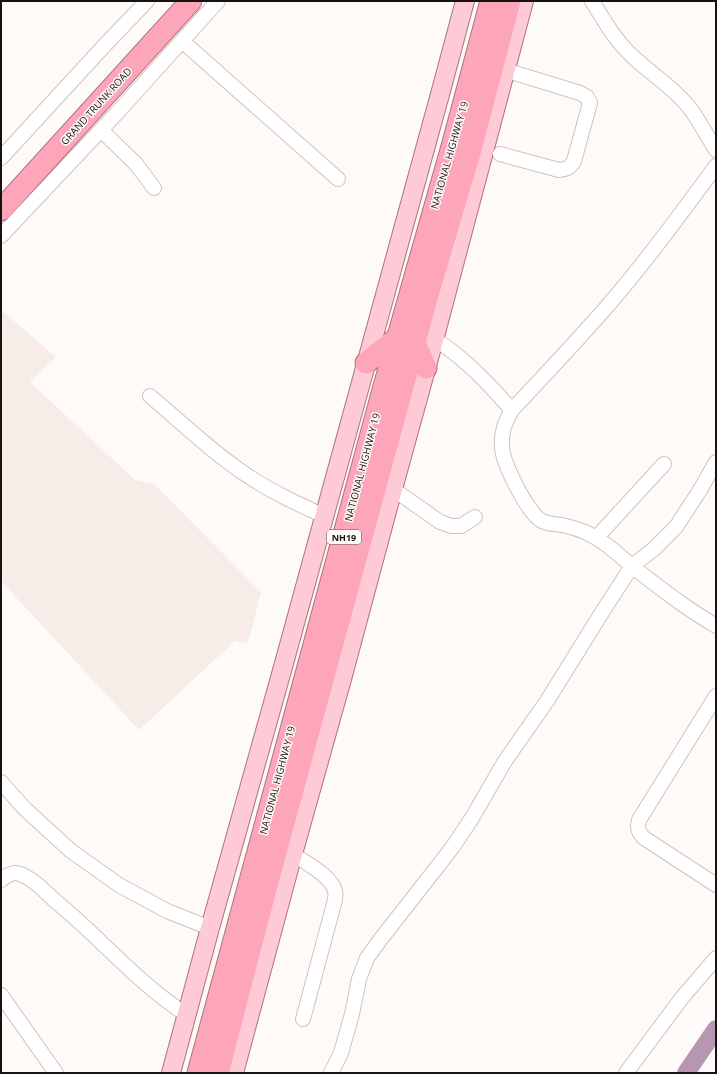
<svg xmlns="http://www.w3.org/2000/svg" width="717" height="1074" viewBox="0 0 717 1074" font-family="'Open Sans',sans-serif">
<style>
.built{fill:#f7ece8}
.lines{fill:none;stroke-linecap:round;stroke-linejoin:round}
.river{stroke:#b796b3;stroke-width:18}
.minor-casing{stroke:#d5c1bb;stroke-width:16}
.major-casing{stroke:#ad727e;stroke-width:20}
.highway-casing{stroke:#ad727e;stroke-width:23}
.minor{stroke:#fff;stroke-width:14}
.major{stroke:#fecad6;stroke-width:18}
.highway{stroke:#fda6ba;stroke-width:21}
.labels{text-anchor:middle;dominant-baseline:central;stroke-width:3;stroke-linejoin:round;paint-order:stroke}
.shield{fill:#fefaf8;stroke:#5d5755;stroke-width:1}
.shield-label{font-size:9px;font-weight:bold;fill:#18110f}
.street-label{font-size:10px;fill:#18110f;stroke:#fefaf8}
</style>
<rect width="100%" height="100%" fill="#fefaf8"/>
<path class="built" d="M 1,310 L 56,357 L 30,382 L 135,480 L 154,484 L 261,592 L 248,643 L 235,641 L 139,730 L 1,581 Z"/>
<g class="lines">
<path class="river" d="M 686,1073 L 716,1029"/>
<defs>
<path id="minor" d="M 592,1 C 603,19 614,38 629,53 C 649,73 675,88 692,111 C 700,123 708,137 716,150
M 182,41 L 338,179
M 101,130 L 136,164 L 154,188
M 500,154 L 559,170 C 567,169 570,168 574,161 L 590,103 L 587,97 L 580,93 L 505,70
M 1,158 L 104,46 L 147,1
M 716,166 C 680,215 644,264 604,310 C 574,344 543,377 512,410 C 505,422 501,432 502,447 C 502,462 528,514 542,521 C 548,524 555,524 562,525 C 577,528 592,534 604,543 C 614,550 622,558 632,566 C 647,578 662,590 678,601 C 690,610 703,618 716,626
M 1,236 L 117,113 L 218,1
M 434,340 C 441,343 447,347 453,352 C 475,369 493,389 512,410
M 150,396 C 182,423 213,453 248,476 C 272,492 298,504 324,516
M 393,489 L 440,522 L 451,526 L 461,526 L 475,517
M 596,538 L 664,464
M 716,696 L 639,820 C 637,828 638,832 644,838 L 716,885
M 1,782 L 24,808 L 71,851 L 119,885 L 167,911 L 210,928
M 293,854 C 304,862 332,876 335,891 C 336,894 335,898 335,900 L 303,1019
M 1,880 C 6,876 14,871 20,874 C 31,877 46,892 54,900 C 100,937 137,983 187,1015
M 1,995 L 56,1073
M 331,1073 L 341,1053 L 352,1014 L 359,979 L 367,958 L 380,940 L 452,848 L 472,818 L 505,761 L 547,701 L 601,614 L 632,566 L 654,549 L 676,527 L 700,490 L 716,462
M 626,1073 L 681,999 L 716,958"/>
<path id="major" d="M 171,1073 L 210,928 L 283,667 L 442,87 L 465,1
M 234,1073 L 293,854 L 342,679 L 393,489 L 434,340 L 524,1"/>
<path id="highway" d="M 1,210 L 191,1
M 415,343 L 426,368
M 366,363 L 397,338
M 198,1073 L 383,390 L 408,301 L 453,143 L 491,1
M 218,1073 L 267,885 L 401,394 L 427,298 L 470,153 L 510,1"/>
</defs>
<use href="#minor" class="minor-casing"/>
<use href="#major" class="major-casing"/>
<use href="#highway" class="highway-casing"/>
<use href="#minor" class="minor"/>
<use href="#major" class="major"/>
<use href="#highway" class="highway"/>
</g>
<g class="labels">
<rect class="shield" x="327" y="530" width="34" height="14" rx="3"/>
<g class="shield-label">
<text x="344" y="537">NH19</text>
</g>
<g class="street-label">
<text transform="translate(96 106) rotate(-48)">GRAND TRUNK ROAD</text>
<text transform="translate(449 155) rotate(-74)">NATIONAL HIGHWAY 19</text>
<text transform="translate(362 467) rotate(-75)">NATIONAL HIGHWAY 19</text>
<text transform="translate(277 780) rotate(-75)">NATIONAL HIGHWAY 19</text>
</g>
</g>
<rect width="717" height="1074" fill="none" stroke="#18110f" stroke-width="4"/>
</svg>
